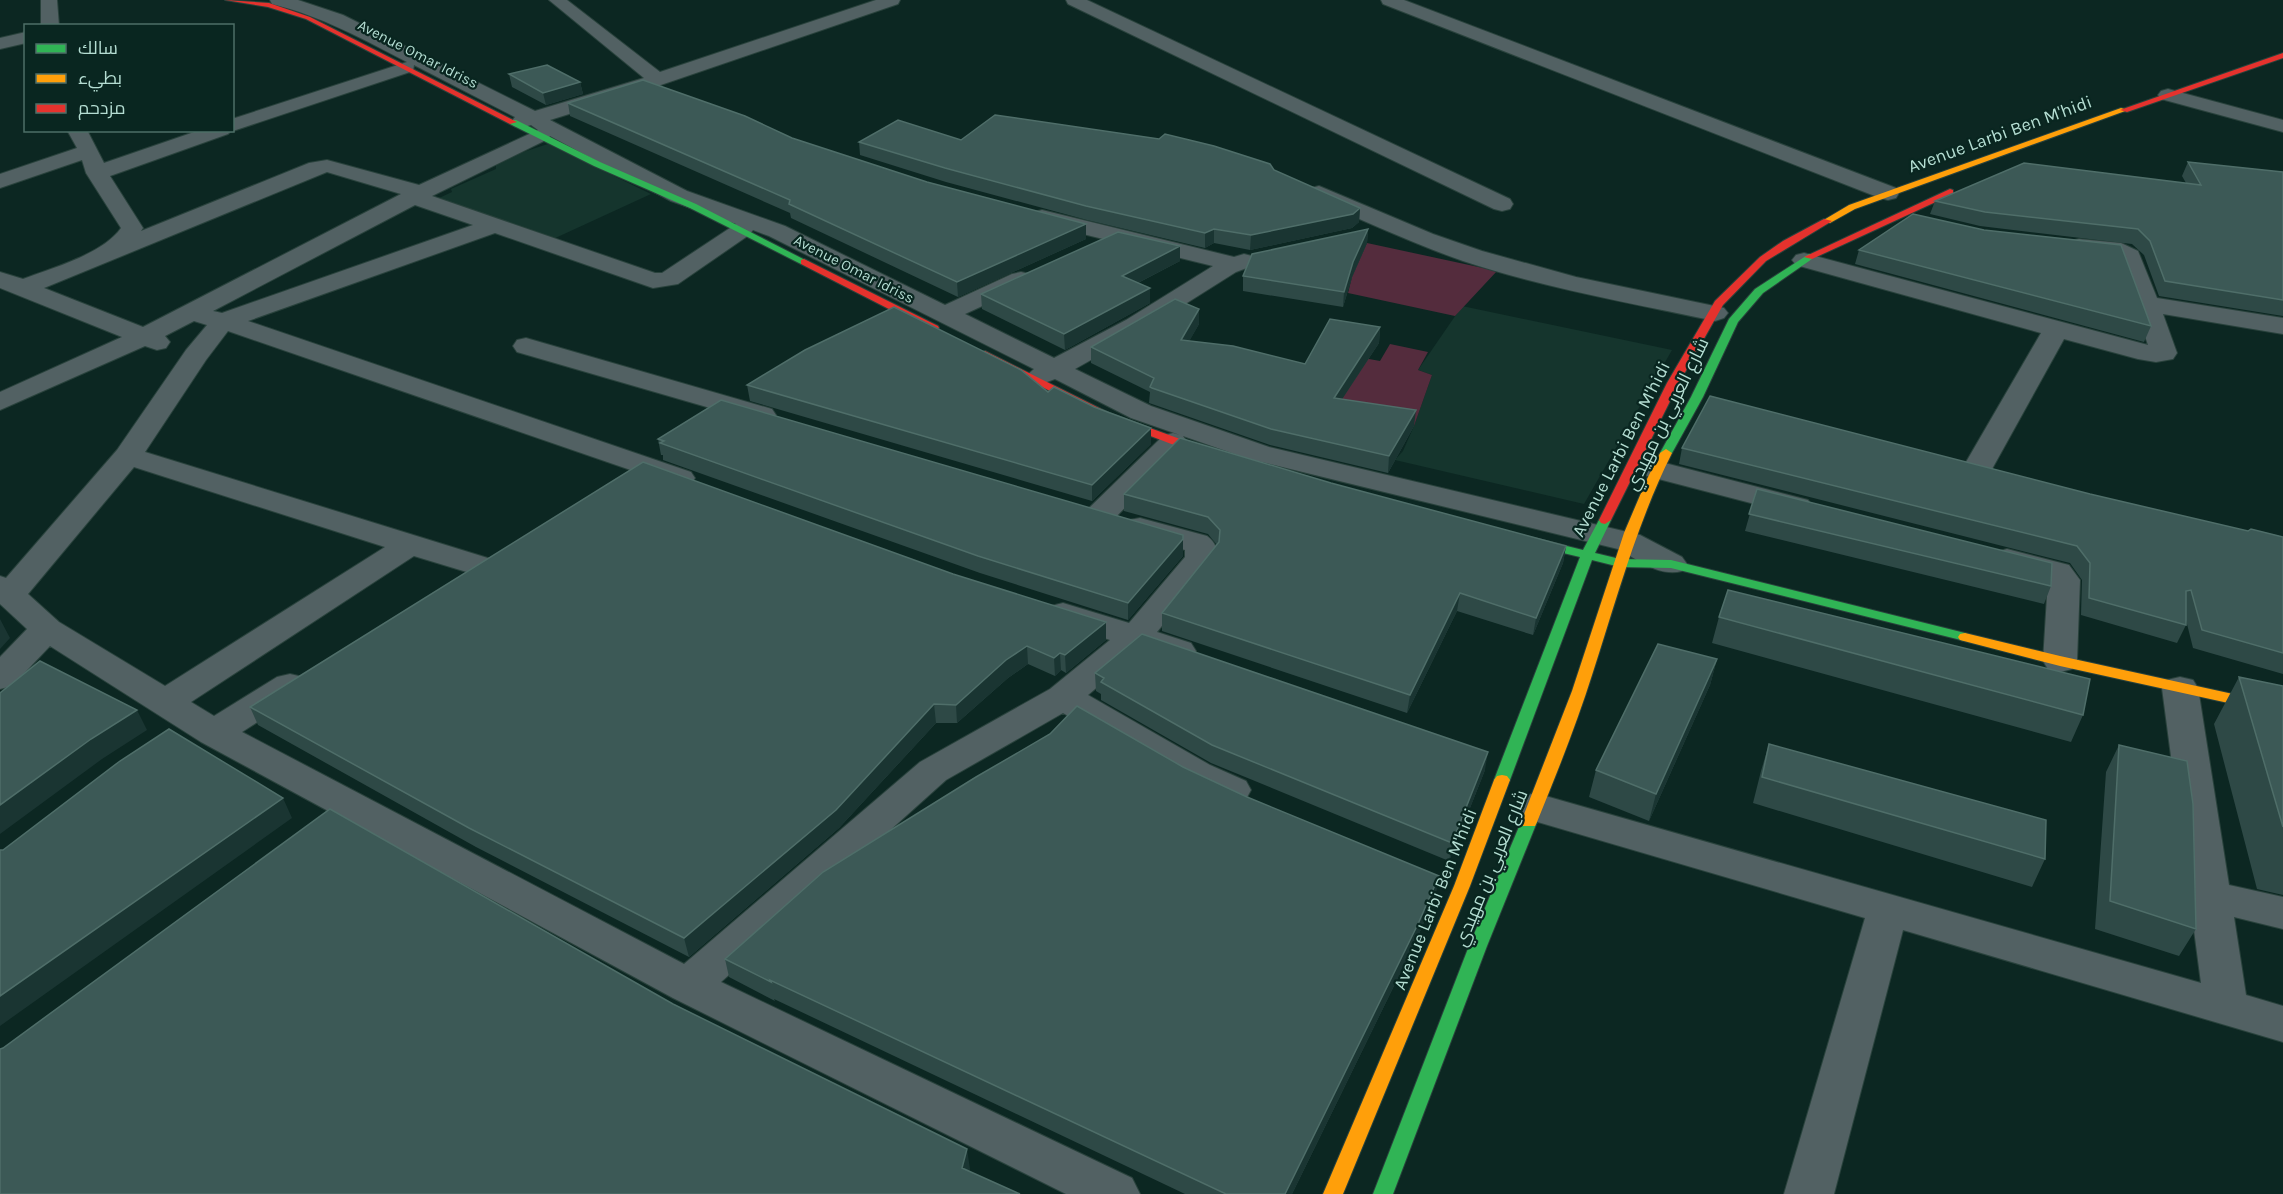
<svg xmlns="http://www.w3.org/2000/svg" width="2283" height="1194" viewBox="0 0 2283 1194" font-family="Karla,Cairo,sans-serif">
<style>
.built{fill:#15352d}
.green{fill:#542c3d}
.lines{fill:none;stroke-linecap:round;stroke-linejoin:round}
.street-casing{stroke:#29423c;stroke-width:2}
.fast-casing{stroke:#29423c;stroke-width:2}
.slow-casing{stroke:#29423c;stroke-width:2}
.jam-casing{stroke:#29423c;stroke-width:2}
.street{fill:#526163;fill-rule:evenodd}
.fast{fill:#30b455;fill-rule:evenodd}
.slow{fill:#ff9f0a;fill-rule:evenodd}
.jam{fill:#e5322d;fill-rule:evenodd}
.wall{fill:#2e4946}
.shaded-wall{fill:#1a3532}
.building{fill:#3c5956;stroke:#4f6e69;stroke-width:1.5}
.labels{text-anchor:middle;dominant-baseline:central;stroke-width:4.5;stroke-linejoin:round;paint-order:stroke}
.far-street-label{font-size:15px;fill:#b4ddd2;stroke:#092620}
.street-label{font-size:18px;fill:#b4ddd2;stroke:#092620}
</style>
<rect width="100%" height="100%" fill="#0c2722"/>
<path class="built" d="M 548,144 L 651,194 L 551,240 L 437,199 L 452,192 L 451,189 L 496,169 L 496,165 L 517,154 Z
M 1462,306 L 1672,350 L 1584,504 L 1395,460 L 1403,451 L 1414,426 L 1432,375 L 1418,370 Z"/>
<path class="green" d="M 1367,243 L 1497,271 L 1455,316 L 1348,293 L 1352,277 Z
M 1390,344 L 1428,352 L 1418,370 L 1432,375 L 1414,426 L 1362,418 L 1338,405 L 1350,386 L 1320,350 L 1380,361 Z"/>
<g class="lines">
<defs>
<path id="street" d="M 41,0 L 57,0 L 59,26 L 41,26 Z
M 270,0 L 298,0 L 343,15 L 535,111 L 644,78 L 549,0 L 567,0 L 660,72 L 876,0 L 900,0 L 898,4 L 652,88 L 550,120 L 687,191 L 785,226 L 945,305 L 1012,274 L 1021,272 L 1030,274 L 1033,279 L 1030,284 L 965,314 L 1054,358 L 1126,320 L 1213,266 L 1034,222 L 1031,217 L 1034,212 L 1042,210 L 1234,257 L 1244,254 L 1252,256 L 1256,261 L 1252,266 L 1236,272 L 1144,330 L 1075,369 L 1151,406 L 1269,447 L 1640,535 L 1682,557 L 1687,564 L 1682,571 C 1659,577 1638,560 1618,549 L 1249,459 L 1183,436 L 1187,442 L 1183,448 L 1110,523 L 1099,525 L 1088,523 L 1084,516 L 1088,509 L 1163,436 L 1173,433 L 1180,435 L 1131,418 L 1055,379 L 1039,385 L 1029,383 L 1025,377 L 1034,369 L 769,236 L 753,230 L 749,235 L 678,284 L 653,288 L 495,233 L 248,321 L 691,472 L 695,478 L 691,484 L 680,487 L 228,331 L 206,360 L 145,452 L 491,559 L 496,566 L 491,573 L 480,576 L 414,556 L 191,702 L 214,716 L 277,677 L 290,674 L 303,677 L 308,685 L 303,693 L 242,732 L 684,964 L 920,762 L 1050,689 L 1110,640 L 1051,620 L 1046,613 L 1051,606 L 1063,603 L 1129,623 L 1185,557 L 1185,550 L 1129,534 L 1124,527 L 1129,520 L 1140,518 L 1207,536 C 1216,543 1217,548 1217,558 L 1157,632 L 1191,643 L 1196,651 L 1191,659 L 1179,662 L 1141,650 L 1088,695 L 1210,765 L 1246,781 L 1251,790 L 1246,799 L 1232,803 L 1184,783 L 1063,713 L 946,780 L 721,982 L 1132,1178 L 1140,1194 L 1066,1194 L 673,998 L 201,742 L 50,646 L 12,686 L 0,689 L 0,657 L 27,629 L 0,604 L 0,576 L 6,578 L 117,450 L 186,350 L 207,325 L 194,321 L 165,336 L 170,342 L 166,348 L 157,350 L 145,346 L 0,410 L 0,392 L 122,337 L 0,288 L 0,272 L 23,279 C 52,268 103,254 121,228 L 86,173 L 82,160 L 0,188 L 0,174 L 77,148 L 67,130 L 87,130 L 104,163 L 200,130 L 232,130 L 232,119 L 407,62 C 363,39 321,16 272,4 ZM 414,65 L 515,117 L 511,122 L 514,126 L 521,128 L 531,125 L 538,130 L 419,185 L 327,160 L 309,163 L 141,231 L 143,228 L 110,176 L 228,134 L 230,132 L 413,71 ZM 550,136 L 671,201 L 736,224 L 662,273 L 655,273 L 432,196 L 548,139 ZM 327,172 L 401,194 L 143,327 L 44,288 ZM 415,205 L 473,225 L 222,313 L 213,311 ZM 134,467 L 385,547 L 165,686 L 59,622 L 28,594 Z
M 1066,0 L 1087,0 L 1510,199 L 1513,204 L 1510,209 L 1502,211 L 1494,209 L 1068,4 Z
M 1381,0 L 1404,0 L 1896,188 L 1899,193 L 1896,198 L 1888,200 L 1880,198 L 1383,4 Z
M 26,32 L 26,43 L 0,49 L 0,38 Z
M 2168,89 L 2283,120 L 2283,132 L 2161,99 L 2158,95 L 2161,91 Z
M 1319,186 L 1433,234 L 1482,251 L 1576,277 L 1724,308 L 1728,313 L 1724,318 L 1715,321 C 1631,303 1545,288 1463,261 C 1411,243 1361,219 1311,198 L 1308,193 L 1311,188 Z
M 2079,239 L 2121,243 L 2138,251 L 2157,298 L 2283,318 L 2283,334 L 2163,314 L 2177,353 L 2173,359 L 2156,362 L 2138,359 L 2064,339 L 1992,469 L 1987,475 L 1977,478 L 1967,475 L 1962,469 L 2041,333 L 1796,265 L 1792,260 L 1796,255 L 1804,253 L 2148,345 L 2119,259 L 2115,256 L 2071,251 L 2067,246 L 2071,241 Z
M 526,338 L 772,409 L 776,415 L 772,421 L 762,423 L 517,352 L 513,346 L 517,340 Z
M 1657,461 L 1808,500 L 1812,506 L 1808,512 L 1797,515 L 1647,476 L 1642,470 L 1647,464 Z
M 2007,549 L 2069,565 L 2080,580 L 2077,661 L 2072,669 L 2060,672 L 2048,669 L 2043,661 L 2048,580 L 1996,566 L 1991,559 L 1996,552 Z
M 2180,677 L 2193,680 L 2198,688 L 2229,885 L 2283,897 L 2283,929 L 2234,917 L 2246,995 L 2283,1006 L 2283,1042 L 1903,930 L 1834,1194 L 1784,1194 L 1865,918 L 1521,817 L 1516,807 L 1521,797 L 1535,793 L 2201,983 L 2162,688 L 2167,680 Z"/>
<path id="fast" d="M 510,120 L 516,120 L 600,162 L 696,204 L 809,262 L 801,264 L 690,208 L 594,166 L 510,124 Z
M 1809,254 L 1812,255 L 1812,259 L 1763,293 L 1738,322 L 1703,397 L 1672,453 L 1666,457 L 1662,456 L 1660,453 L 1691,397 L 1729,319 L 1755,289 Z
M 1605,516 L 1611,520 L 1595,553 L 1620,559 L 1671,560 L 1965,633 L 1972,637 L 1965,641 L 1671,568 L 1620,567 L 1592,560 L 1510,780 L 1507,784 L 1497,784 L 1494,780 L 1580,557 L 1517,542 L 1516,539 L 1522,535 L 1583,550 L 1599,520 Z
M 1529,816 L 1535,818 L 1537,822 L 1487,946 L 1393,1194 L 1373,1194 L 1469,946 L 1521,822 L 1523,818 Z"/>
<path id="slow" d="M 2121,108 L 2128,110 L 1855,209 L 1830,223 L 1822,221 L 1849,205 Z
M 1666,449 L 1672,453 C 1637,523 1617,598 1593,672 C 1577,723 1557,773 1537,822 L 1535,826 L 1523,826 L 1521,822 L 1572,691 L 1624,533 L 1647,479 L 1660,453 Z
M 1965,633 L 2060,656 L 2283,705 L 2283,715 L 2060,666 L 1960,640 L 1958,637 L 1960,634 Z
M 1502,775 L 1507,776 L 1510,780 L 1470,886 L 1343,1194 L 1323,1194 L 1454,886 L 1494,780 L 1497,776 Z"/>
<path id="jam" d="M 225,0 L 269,3 L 310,17 L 517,122 L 510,124 L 306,19 L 268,7 Z
M 2283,53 L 2283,58 L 2127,112 L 2120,110 Z
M 1950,189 L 1953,190 L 1953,194 L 1812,259 L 1804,257 Z
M 1824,219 L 1832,221 L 1766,261 L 1723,305 L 1679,383 L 1611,520 L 1605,524 L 1601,523 L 1599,520 L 1667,383 L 1715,301 L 1760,257 L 1783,241 Z
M 804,259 L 938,326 L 939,328 L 934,331 L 930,330 L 801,264 L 801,260 Z
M 985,351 L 1109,413 L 1221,454 L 1223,457 L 1221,460 L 1213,460 L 1101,417 L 981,356 L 981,352 Z"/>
</defs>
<use href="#street" class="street-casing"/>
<use href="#fast" class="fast-casing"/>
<use href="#slow" class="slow-casing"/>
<use href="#jam" class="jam-casing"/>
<use href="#street" class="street"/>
<use href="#fast" class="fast"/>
<use href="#slow" class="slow"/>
<use href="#jam" class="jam"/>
</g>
<path class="wall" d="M 509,74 L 580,82 L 583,94 L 546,105 L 512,87 Z
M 568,103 L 792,138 L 1086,239 L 958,297 L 791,218 L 790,213 L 570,116 Z
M 961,140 L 1274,170 L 1360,208 L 1359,222 L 1352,228 L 1250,250 L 1214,243 L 1205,248 L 1087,220 L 946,182 L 860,155 L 859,142 Z
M 2188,162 L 2283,172 L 2283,316 L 2159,296 L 2144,255 L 2132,244 L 1980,226 L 1930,214 L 1935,201 L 2186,183 L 2182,176 Z
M 1368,229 L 1367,243 L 1352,277 L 1343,307 L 1243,291 L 1243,276 Z
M 1180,246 L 1180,261 L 1138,283 L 1150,303 L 1065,350 L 982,309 L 981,294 Z
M 1859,250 L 2151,326 L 2144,342 L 1855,264 Z
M 1199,309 L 1199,324 L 1189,341 L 1305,364 L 1380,327 L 1379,343 L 1342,399 L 1414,426 L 1388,473 L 1270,445 L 1152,404 L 1149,403 L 1150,392 L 1091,363 L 1091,347 Z
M 747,385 L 1048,392 L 1094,407 L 1151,428 L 1151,444 L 1092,501 L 750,401 Z
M 658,439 L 1183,556 L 1128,620 L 980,573 L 663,460 L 663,455 L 661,455 Z
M 1682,448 L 2090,494 L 2248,531 L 2283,537 L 2283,674 L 2193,648 L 2186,620 L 2186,625 L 2177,643 L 2081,615 L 2082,580 L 2070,563 L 1679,464 Z
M 1331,483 L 1566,546 L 1563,563 L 1533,635 L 1457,611 L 1407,713 L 1162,631 L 1162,613 L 1217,545 L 1208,534 L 1124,511 L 1124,494 Z
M 1757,489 L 2051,586 L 2044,604 L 1745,531 Z
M 953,574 L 1106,622 L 1106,640 L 1066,673 L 1061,670 L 1055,676 L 1028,664 L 1008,678 L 957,723 L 936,723 L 839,828 L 689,957 L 476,847 L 258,725 L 250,707 Z
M 1719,617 L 2083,715 L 2071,742 L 1712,643 Z
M 1717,659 L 1710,685 L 1649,821 L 1589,797 L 1596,770 Z
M 1095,673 L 1485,770 L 1449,861 L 1211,763 L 1101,700 L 1101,694 L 1096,691 Z
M 2239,677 L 2283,686 L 2283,895 L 2257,889 L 2214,724 Z
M 1769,744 L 2045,859 L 2032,887 L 1753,803 L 1761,771 Z
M 2119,745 L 2196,929 L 2179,956 L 2095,929 L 2106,772 Z
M 1183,767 L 1436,894 L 1415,943 L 1292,1194 L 1185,1194 L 774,999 L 775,1001 L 729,977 L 725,959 Z"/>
<path class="shaded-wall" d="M 580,82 L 583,94 L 546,105 L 543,93 Z
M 1360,208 L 1359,222 L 1352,228 L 1250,250 L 1251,235 Z
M 1086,224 L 1086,239 L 958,297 L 957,282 Z
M 1214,229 L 1214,243 L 1205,248 L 1205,233 Z
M 1368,229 L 1367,243 L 1352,277 L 1343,307 L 1344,292 L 1353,262 Z
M 1180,246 L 1180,261 L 1122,291 L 1122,276 Z
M 1150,288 L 1150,303 L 1065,350 L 1064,334 Z
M 1199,309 L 1199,324 L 1181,356 L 1181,340 Z
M 1380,327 L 1379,343 L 1333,413 L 1334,398 Z
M 1416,410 L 1414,426 L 1388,473 L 1389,456 Z
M 1151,428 L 1151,444 L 1092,501 L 1092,485 Z
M 1183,539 L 1183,556 L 1128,620 L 1128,603 Z
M 1566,546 L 1563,563 L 1533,635 L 1536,618 Z
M 1460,593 L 1457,611 L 1407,713 L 1410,695 Z
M 0,619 L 10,638 L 0,649 Z
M 1106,622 L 1106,640 L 1066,673 L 1065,655 Z
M 1027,646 L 1028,664 L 1008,678 L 957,723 L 956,705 L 1006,660 Z
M 1060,653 L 1061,670 L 1055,676 L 1054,658 Z
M 1717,659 L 1710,685 L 1649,821 L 1656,794 Z
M 934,704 L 936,723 L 839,828 L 689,957 L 684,938 Z
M 137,710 L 147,730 L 102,759 L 0,834 L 0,805 L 91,739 Z
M 1488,752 L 1485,770 L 1449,861 L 1452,843 Z
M 283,798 L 292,818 L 0,1026 L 0,996 Z
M 1439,876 L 1436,894 L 1415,943 L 1292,1194 L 1285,1194 Z
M 967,1149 L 970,1169 L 964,1189 L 962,1168 Z"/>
<path class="building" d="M 547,65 L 580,82 L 543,93 L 509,74 Z
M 643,80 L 745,116 L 792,138 L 927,182 L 1086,224 L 957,282 L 789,204 L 790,200 L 568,103 Z
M 995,115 L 1159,139 L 1165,134 L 1214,146 L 1270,164 L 1274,170 L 1360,208 L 1353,214 L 1251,235 L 1214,229 L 1205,233 L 1086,206 L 945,168 L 859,142 L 898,120 L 961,140 Z
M 2188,162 L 2283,172 L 2283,300 L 2165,281 L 2150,241 L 2138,229 L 1985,212 L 1935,201 L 2024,163 L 2201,185 Z
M 1913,214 L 1984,230 L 2121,245 L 2151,326 L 1859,250 Z
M 1368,229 L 1353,262 L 1344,292 L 1243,276 L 1252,254 Z
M 1118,232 L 1180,246 L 1122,276 L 1150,288 L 1064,334 L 981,294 Z
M 1175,299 L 1199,309 L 1181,340 L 1233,346 L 1305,364 L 1330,319 L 1380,327 L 1334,398 L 1416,410 L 1389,456 L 1271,429 L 1152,388 L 1150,387 L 1154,378 L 1091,347 Z
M 894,307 L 1021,370 L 1048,392 L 1054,387 L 1094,407 L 1151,428 L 1092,485 L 747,385 L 805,350 Z
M 1710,396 L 2090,494 L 2248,531 L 2251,529 L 2283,537 L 2283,653 L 2202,630 L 2191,590 L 2186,591 L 2186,625 L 2089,598 L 2090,563 L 2077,546 L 1682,448 Z
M 721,400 L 1183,535 L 1183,539 L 1128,603 L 978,556 L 660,443 L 664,441 L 658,439 Z
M 1180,438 L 1331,483 L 1566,546 L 1536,618 L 1460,593 L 1410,695 L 1162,613 L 1219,542 L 1220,530 L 1208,517 L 1124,494 Z
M 643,462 L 953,574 L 1106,622 L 1065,655 L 1060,653 L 1054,658 L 1027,646 L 1006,660 L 956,705 L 934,704 L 836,810 L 684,938 L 469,828 L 250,707 Z
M 1757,489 L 2052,563 L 2051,586 L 1749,514 Z
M 1728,590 L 2090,679 L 2083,715 L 1719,617 Z
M 1142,634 L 1488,752 L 1452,843 L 1212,745 L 1101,682 L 1104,678 L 1095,673 Z
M 1658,644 L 1717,659 L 1656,794 L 1596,770 Z
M 40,661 L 137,710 L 91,739 L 0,805 L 0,693 Z
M 2239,677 L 2283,686 L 2283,827 Z
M 1077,706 L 1183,767 L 1247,797 L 1439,876 L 1418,924 L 1285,1194 L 1226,1194 L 770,980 L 771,982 L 725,959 L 823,872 L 976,777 L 1050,734 Z
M 169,729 L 283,798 L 0,996 L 0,850 L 3,850 L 120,761 Z
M 1769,744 L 2046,820 L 2045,859 L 1762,777 Z
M 2119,745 L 2187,761 L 2193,804 L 2196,929 L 2110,901 Z
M 330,809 L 673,1004 L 967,1149 L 962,1168 L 1020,1194 L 0,1194 L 0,1049 L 3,1048 Z"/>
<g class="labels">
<g class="far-street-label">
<text transform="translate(418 54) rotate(27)">Avenue Omar Idriss</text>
<text transform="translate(854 269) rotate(27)">Avenue Omar Idriss</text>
</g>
<g class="street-label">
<text transform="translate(2000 134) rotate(-20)">Avenue Larbi Ben M'hidi</text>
<text transform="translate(1667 414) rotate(-64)">شارع العربي بن مهيدي</text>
<text transform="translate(1621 449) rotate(-63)">Avenue Larbi Ben M'hidi</text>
<text transform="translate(1491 868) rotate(-68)">شارع العربي بن مهيدي</text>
<text transform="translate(1435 899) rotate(-68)">Avenue Larbi Ben M'hidi</text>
</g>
</g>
<rect x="24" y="24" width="210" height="108" fill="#092620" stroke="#4d6f67" stroke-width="1.5"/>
<rect x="36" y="44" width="30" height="9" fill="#30b455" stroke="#4d6f67" stroke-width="1.5"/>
<text x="78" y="54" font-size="18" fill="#b4ddd2">سالك</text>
<rect x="36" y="74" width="30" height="9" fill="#ff9f0a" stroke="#4d6f67" stroke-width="1.5"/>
<text x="78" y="84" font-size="18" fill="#b4ddd2">بطيء</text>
<rect x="36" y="104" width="30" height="9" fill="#e5322d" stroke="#4d6f67" stroke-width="1.5"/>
<text x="78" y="114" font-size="18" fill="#b4ddd2">مزدحم</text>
</svg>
